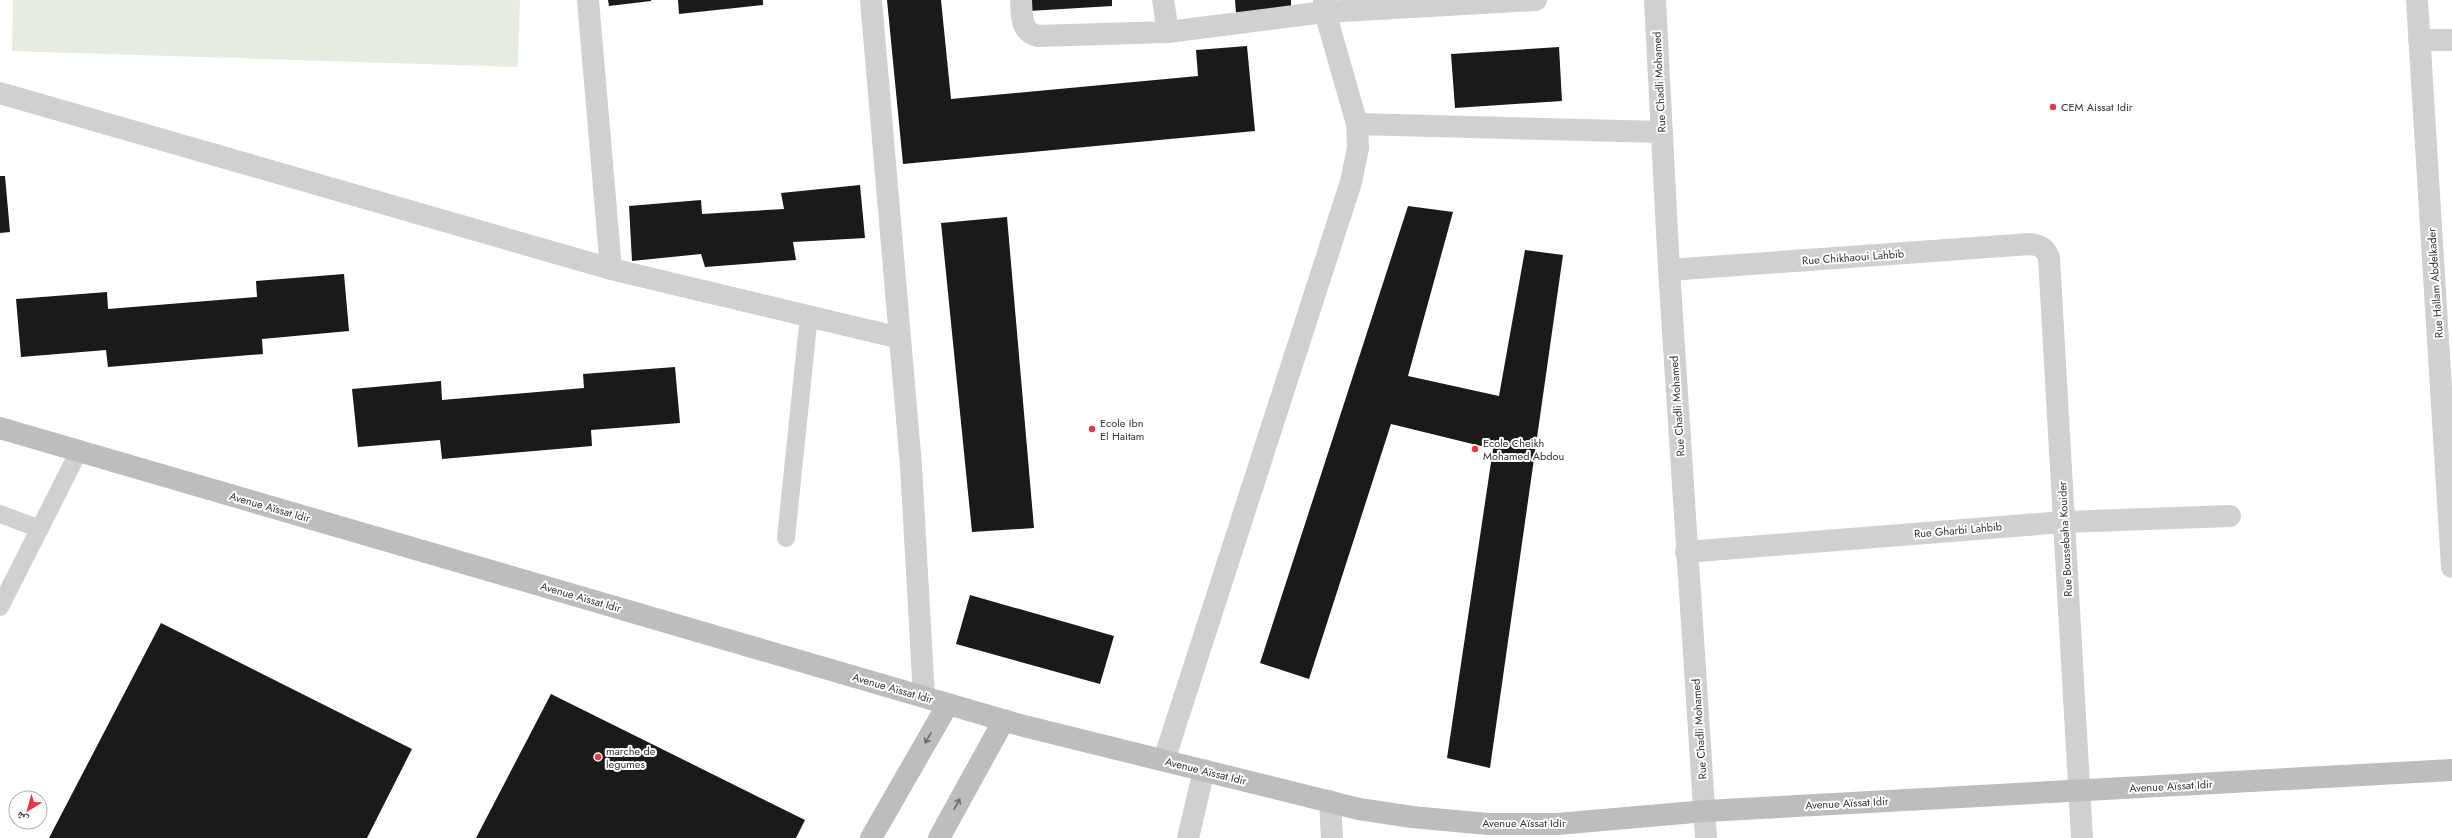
<svg xmlns="http://www.w3.org/2000/svg" width="2452" height="838" viewBox="0 0 2452 838" font-family="Jost,'Noto Naskh Arabic',sans-serif">
<style>
.green{fill:#e6ecdf}
.building{fill:#1a1a1a}
.lines{fill:none;stroke-linecap:round;stroke-linejoin:round}
.lane{stroke:#d0d0d0;stroke-width:18}
.street{stroke:#d0d0d0;stroke-width:22}
.secondary{stroke:#bdbdbd;stroke-width:22}
.oneway{stroke:#6a6a6a}
.poi-dot{fill:#e63946;stroke:#fff;stroke-width:1.5}
.labels{text-anchor:middle;dominant-baseline:central;stroke-width:4;stroke-linejoin:round;paint-order:stroke}
.street-label{font-size:11px;fill:#333;stroke:#fff}
.poi-label{font-size:11px;fill:#333;stroke:#fff;text-anchor:start}
</style>
<rect width="100%" height="100%" fill="#fff"/>
<path class="green" d="M 13,0 L 520,0 L 518,67 L 12,51 Z"/>
<path class="building" d="M 608,0 L 651,0 L 651,1 L 609,6 Z
M 678,0 L 763,0 L 763,5 L 679,14 Z
M 887,0 L 941,0 L 951,99 L 1198,76 L 1196,50 L 1247,46 L 1255,131 L 903,164 Z
M 1028,0 L 1112,0 L 1112,6 L 1029,11 Z
M 1235,0 L 1291,0 L 1291,9 L 1236,13 Z
M 1559,47 L 1562,101 L 1455,108 L 1451,54 Z
M 0,176 L 5,176 L 10,232 L 0,233 Z
M 860,185 L 865,238 L 793,242 L 796,260 L 705,267 L 701,254 L 632,261 L 629,206 L 701,200 L 702,214 L 784,209 L 781,193 Z
M 1408,206 L 1453,212 L 1408,376 L 1499,396 L 1525,250 L 1563,255 L 1490,768 L 1447,758 L 1493,449 L 1391,424 L 1309,679 L 1260,663 Z
M 1007,217 L 1034,528 L 972,532 L 941,223 Z
M 344,274 L 349,331 L 262,339 L 263,354 L 108,367 L 106,350 L 21,357 L 16,299 L 107,292 L 108,309 L 257,297 L 256,281 Z
M 675,367 L 680,423 L 591,430 L 592,446 L 442,459 L 440,440 L 358,447 L 352,389 L 441,381 L 442,400 L 584,388 L 583,374 Z
M 970,595 L 1114,636 L 1100,684 L 956,644 Z
M 161,623 L 412,749 L 367,838 L 49,838 Z
M 551,694 L 805,820 L 796,838 L 476,838 Z"/>
<g class="lines">
<path class="lane" d="M 0,514 L 40,529
M 786,538 L 809,315
M 0,607 L 79,451"/>
<path class="street" d="M 588,0 L 611,269
M 871,0 L 900,338
M 1021,0 C 1022,15 1020,32 1038,36 L 1168,32 L 1325,12 L 1536,0
M 1163,0 L 1168,32
M 1655,0 L 1669,270 L 1706,838
M 2417,0 L 2452,567
M 2419,40 L 2452,40
M 0,93 L 611,269 L 900,338 L 911,466 L 924,697
M 1357,124 L 1661,132
M 1669,270 L 2030,244 C 2040,245 2046,248 2049,258 L 2082,838
M 1686,552 L 2064,522 L 2230,516
M 1164,760 L 1351,182 L 1358,148 L 1357,124 L 1325,12 L 1324,0
M 1330,801 L 1332,838
M 1188,838 L 1204,770"/>
<path class="secondary" d="M 0,428 L 1020,725 L 1359,809 L 1412,817 L 1488,824 L 1557,824 L 1706,811 L 2452,770
M 871,838 L 948,704
M 939,838 L 1004,720"/>
</g>
<defs><path id="oneway-shaft" d="M-6 0H5M1.5-3L5.5 0L1.5 3" fill="none" stroke-width="1.6" stroke-linecap="round" stroke-linejoin="round"/></defs>
<g class="oneway">
<use href="#oneway-shaft" transform="translate(928 738) rotate(120)"/>
<use href="#oneway-shaft" transform="translate(957 804) rotate(-61)"/>
</g>
<g class="poi-dot">
<circle cx="2053" cy="107" r="4"/>
<circle cx="1092" cy="429" r="4"/>
<circle cx="1475" cy="449" r="4"/>
<circle cx="598" cy="757" r="4"/>
</g>
<g class="labels">
<g class="street-label">
<text transform="translate(1659 82) rotate(-93)">Rue Chadli Mohamed</text>
<text transform="translate(1853 257) rotate(-4)">Rue Chikhaoui Lahbib</text>
<text transform="translate(2435 283) rotate(-94)">Rue Hallam Abdelkader</text>
<text transform="translate(1677 406) rotate(-94)">Rue Chadli Mohamed</text>
<text transform="translate(270 507) rotate(16)">Avenue Aïssat Idir</text>
<text transform="translate(1958 530) rotate(-5)">Rue Gharbi Lahbib</text>
<text transform="translate(2065 539) rotate(-93)">Rue Boussebaha Kouider</text>
<text transform="translate(581 597) rotate(16)">Avenue Aïssat Idir</text>
<text transform="translate(893 688) rotate(16)">Avenue Aïssat Idir</text>
<text transform="translate(1699 729) rotate(-94)">Rue Chadli Mohamed</text>
<text transform="translate(1206 771) rotate(14)">Avenue Aïssat Idir</text>
<text transform="translate(2171 786) rotate(-3)">Avenue Aïssat Idir</text>
<text transform="translate(1847 803) rotate(-3)">Avenue Aïssat Idir</text>
<text x="1524" y="823">Avenue Aïssat Idir</text>
</g>
<g class="poi-label">
<text x="2061" y="107">CEM Aissat Idir</text>
<text x="1100" y="423">Ecole Ibn<tspan x="1100" dy="13">El Haitam</tspan></text>
<text x="1483" y="443">Ecole Cheikh<tspan x="1483" dy="13">Mohamed Abdou</tspan></text>
<text x="606" y="751">marche de<tspan x="606" dy="13">legumes</tspan></text>
</g>
</g>
<g transform="translate(28 810) rotate(217)"><circle r="19" fill="#ffffff" stroke="#adadad"/>
<path d="M0-3L7 15L0 10L-7 15Z" fill="#e63946"/>
<text y="-6" font-size="11" font-weight="bold" text-anchor="middle" fill="#333333">ش</text>
</g>
</svg>
